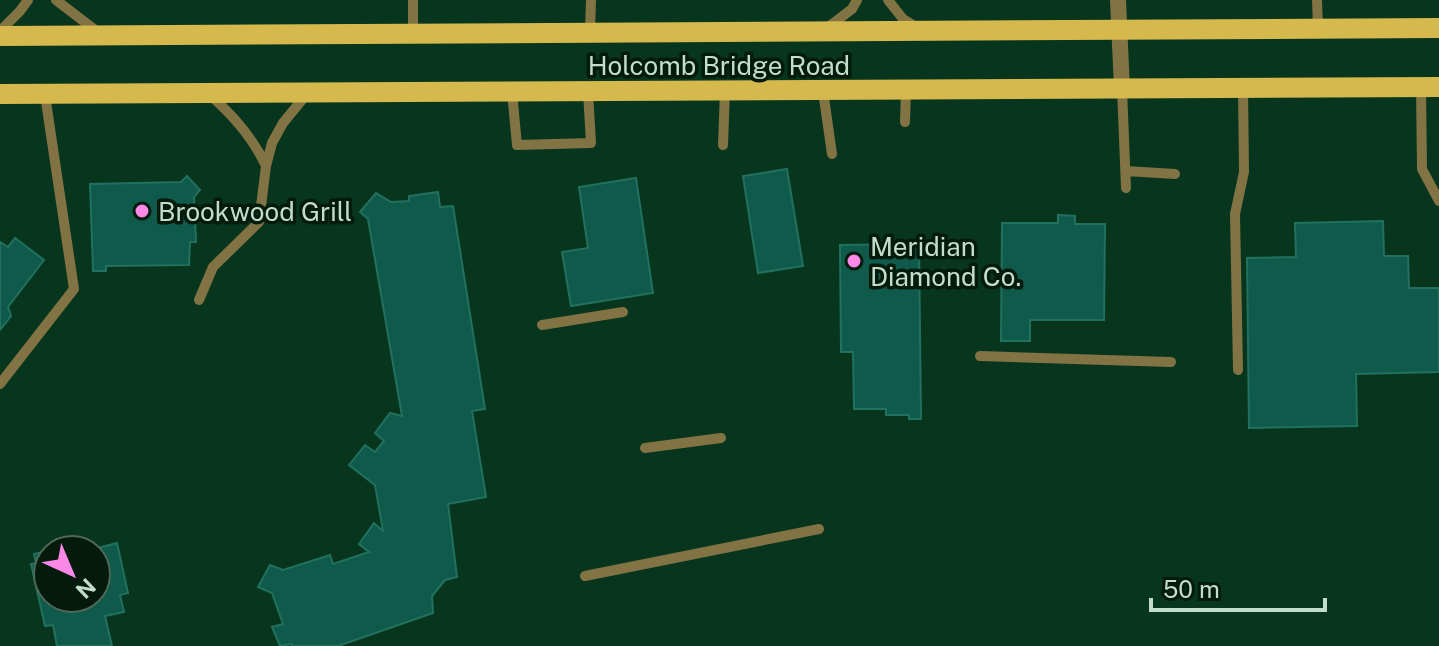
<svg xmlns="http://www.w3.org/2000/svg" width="1439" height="646" viewBox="0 0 1439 646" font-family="'Public Sans',sans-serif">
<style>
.building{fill:#0f5a4a;stroke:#21715f;stroke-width:2}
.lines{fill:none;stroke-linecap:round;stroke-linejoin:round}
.lane{stroke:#817343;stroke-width:10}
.street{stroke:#817343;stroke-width:16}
.primary{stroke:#d6b94d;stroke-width:20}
.poi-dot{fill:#fb87e6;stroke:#031a0c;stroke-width:3}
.labels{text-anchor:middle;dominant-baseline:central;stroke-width:7;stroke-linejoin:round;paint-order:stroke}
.street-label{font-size:26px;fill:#c2deca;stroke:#031a0c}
.poi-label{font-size:26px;fill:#c2deca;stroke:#031a0c;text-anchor:start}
</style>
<rect width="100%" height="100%" fill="#08351d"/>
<path class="building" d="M 787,169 L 803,266 L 758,273 L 743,176 Z
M 187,176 L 200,190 L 194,197 L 196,242 L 190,242 L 189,265 L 106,266 L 106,271 L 93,271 L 90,184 L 181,182 Z
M 636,178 L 653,293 L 571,306 L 562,252 L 588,248 L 579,187 Z
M 438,192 L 440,207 L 453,206 L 485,409 L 472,411 L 486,497 L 448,504 L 457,577 L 445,580 L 432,596 L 433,613 L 338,646 L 292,646 L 291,644 L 280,646 L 272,627 L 283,624 L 272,593 L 258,587 L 270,565 L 283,570 L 330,555 L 333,564 L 369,552 L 359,544 L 374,523 L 383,531 L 375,485 L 349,465 L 365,445 L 375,452 L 384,441 L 375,433 L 390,413 L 402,416 L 368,219 L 360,212 L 376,193 L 391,202 L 409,201 L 409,196 Z
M 1058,215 L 1075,216 L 1075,224 L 1105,224 L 1104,320 L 1030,320 L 1030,341 L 1001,341 L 1002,223 L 1058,223 Z
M 1383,221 L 1384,256 L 1408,256 L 1409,288 L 1439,288 L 1439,372 L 1356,374 L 1357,426 L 1249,428 L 1247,258 L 1296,257 L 1295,223 Z
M 15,238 L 44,260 L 8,307 L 11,316 L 0,330 L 0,242 L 8,247 Z
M 919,244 L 921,419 L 909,419 L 909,415 L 886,415 L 886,409 L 854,409 L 853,352 L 841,352 L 840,245 Z
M 88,542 L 90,550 L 117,543 L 128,593 L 120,595 L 124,612 L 105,616 L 112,646 L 57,646 L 53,625 L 45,626 L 31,564 L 36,563 L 34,554 L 48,551 L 48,598 L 96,598 L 96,550 L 53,550 Z"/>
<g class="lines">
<path class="lane" d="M 56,0 L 99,33
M 413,0 L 413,32
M 888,0 L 903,19 L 916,27
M 1317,0 L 1318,28
M 827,28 L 852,9 L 857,0
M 0,31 L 20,11 L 28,0
M 590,31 L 591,0
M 1421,87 L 1422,169 L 1439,201
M 1122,89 L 1126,188
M 823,91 L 832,154
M 512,92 L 517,145 L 591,143 L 588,92
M 211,96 C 235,117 253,138 266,166
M 905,122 L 906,90
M 723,145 L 725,91
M 1126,171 L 1175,174
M 199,300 L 213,267 L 259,222 L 266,166 L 272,143 L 283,123 L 306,95
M 542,325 L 623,312
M 980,356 L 1171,362
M 1238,370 L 1235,214 L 1244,172 L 1243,87
M 0,384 L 74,289 L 45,95
M 645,448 L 721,438
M 585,576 L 819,529"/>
<path class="street" d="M 1118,0 L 1122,89"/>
<path class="primary" d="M 0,36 L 1439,28
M 0,94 L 1439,87"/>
</g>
<g class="poi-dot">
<circle cx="142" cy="211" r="8"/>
<circle cx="854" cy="261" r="8"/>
</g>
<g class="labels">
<g class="street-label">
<text x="719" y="65">Holcomb Bridge Road</text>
</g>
<g class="poi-label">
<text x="158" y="211">Brookwood Grill</text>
<text x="870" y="246">Meridian<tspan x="870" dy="30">Diamond Co.</tspan></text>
</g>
</g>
<g transform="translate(72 574) rotate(136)"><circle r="38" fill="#031a0c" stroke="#4f6858" stroke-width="2"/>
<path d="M0-6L14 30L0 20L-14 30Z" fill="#fb87e6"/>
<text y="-12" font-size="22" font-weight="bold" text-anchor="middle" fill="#c2deca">N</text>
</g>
<path d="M1151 598v12h174v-12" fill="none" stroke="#c2deca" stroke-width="4"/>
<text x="1163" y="598" font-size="24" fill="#c2deca" stroke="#031a0c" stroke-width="6" paint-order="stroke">50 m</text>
</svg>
